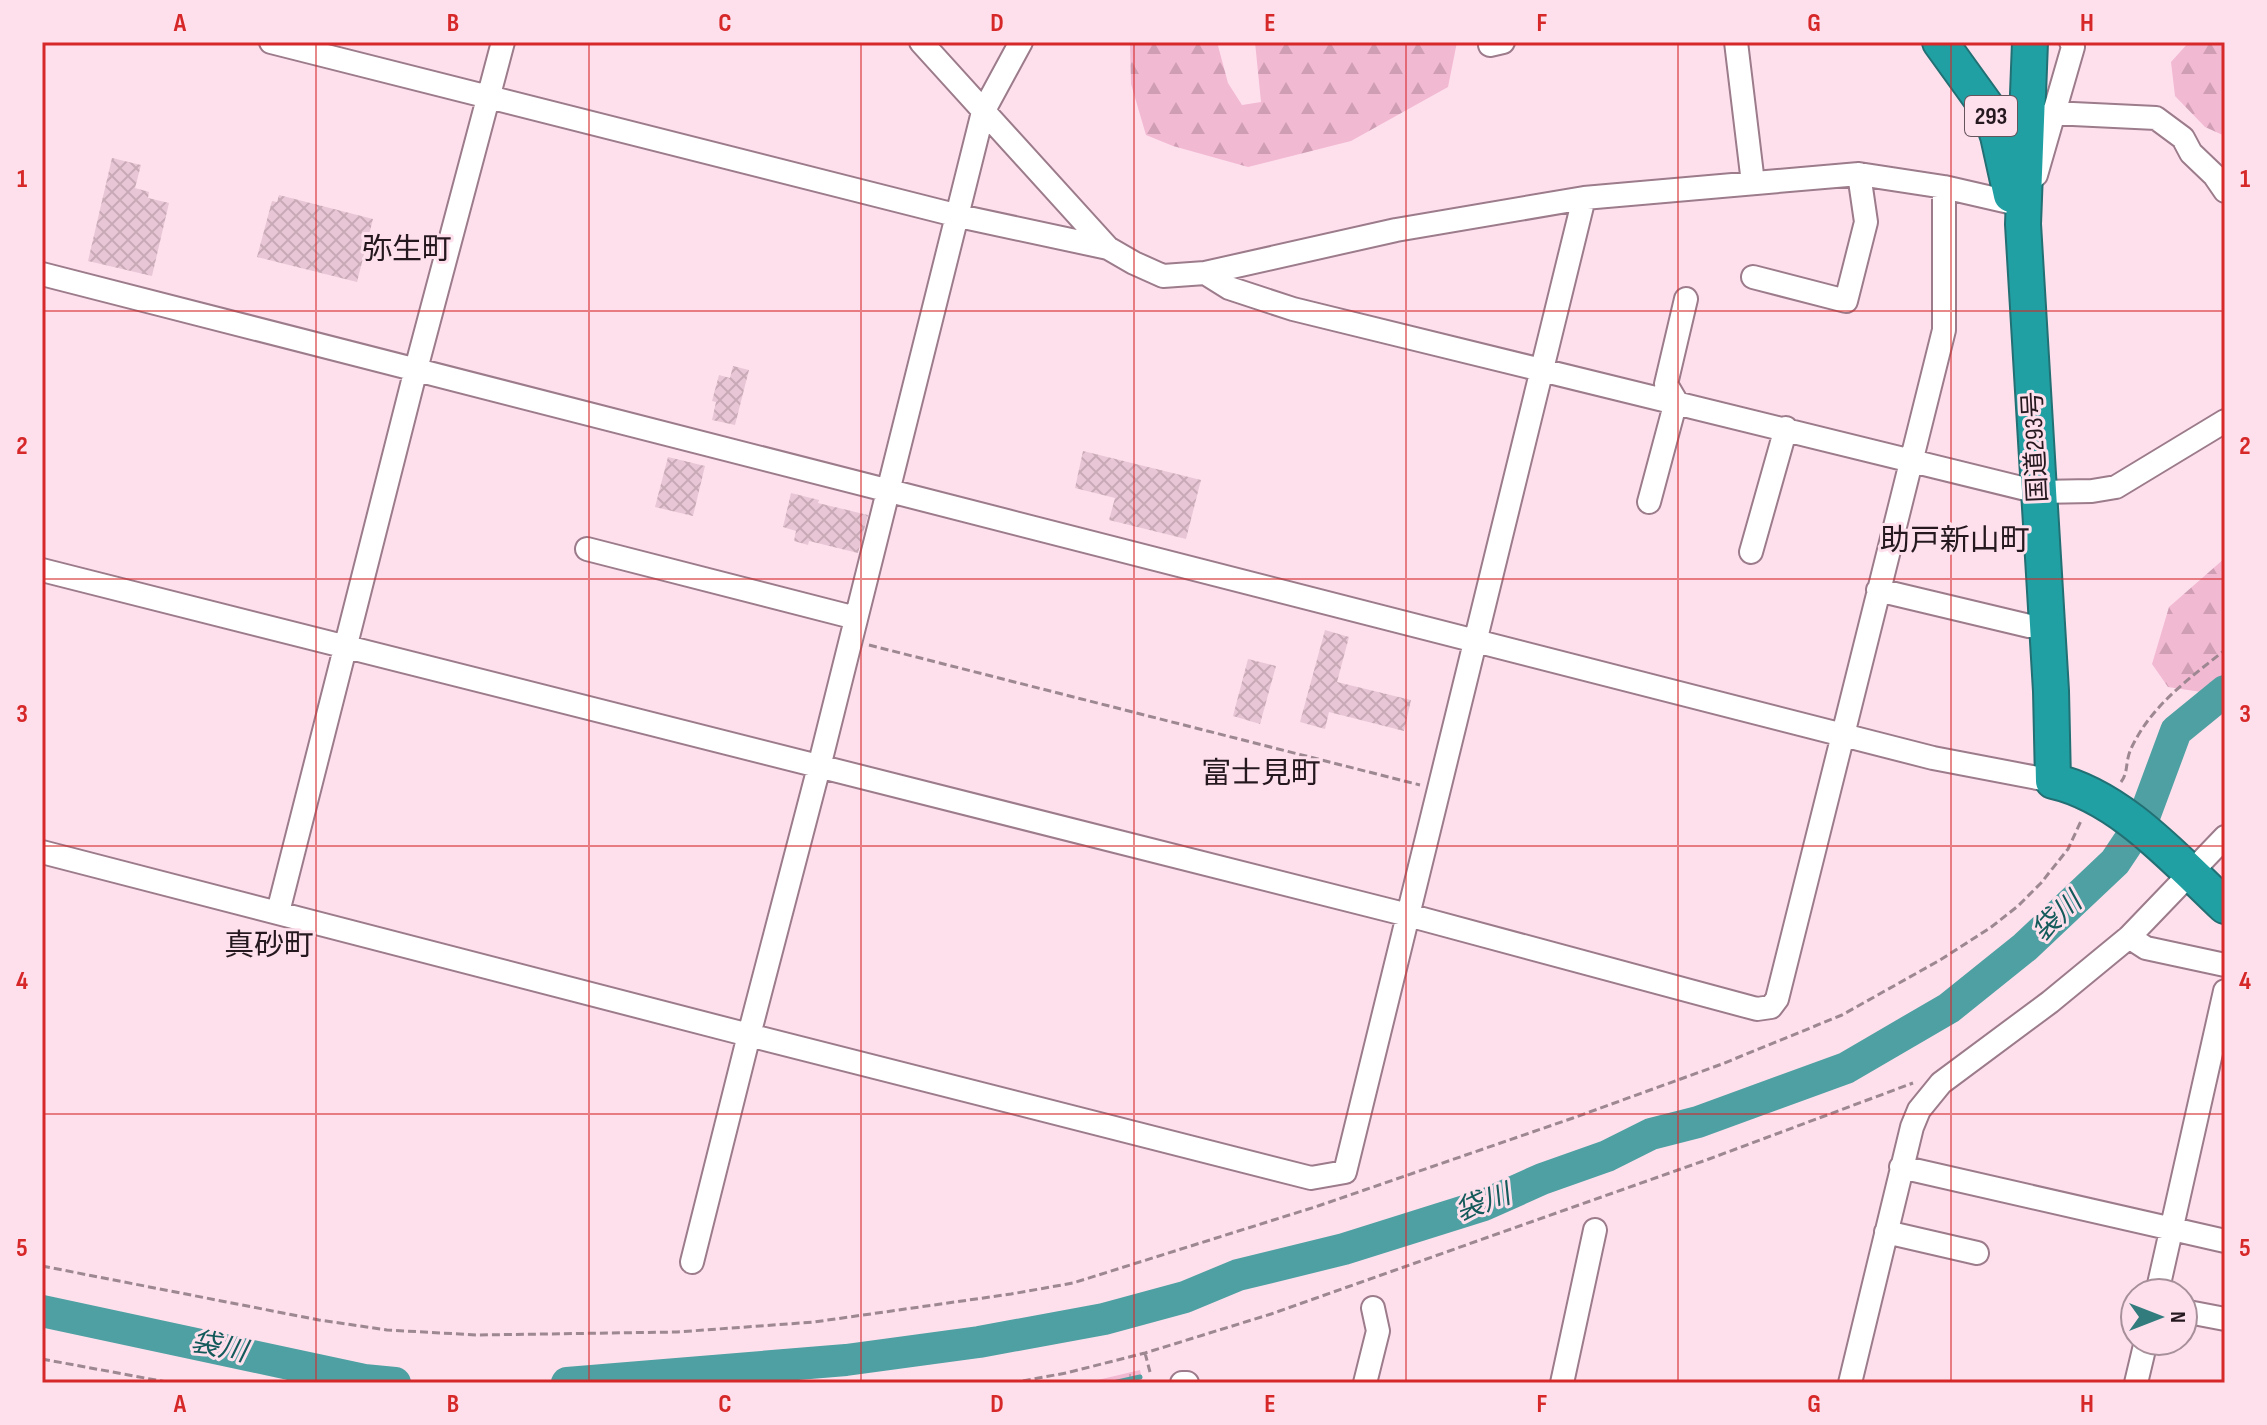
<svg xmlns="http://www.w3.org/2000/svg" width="2267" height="1425" viewBox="0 0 2267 1425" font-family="'Sofia Sans Condensed','Noto Sans JP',sans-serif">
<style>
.forest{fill:url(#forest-firs)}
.wetland{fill:url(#wetland-marsh)}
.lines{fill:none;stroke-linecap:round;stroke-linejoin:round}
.stream{stroke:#4fa0a2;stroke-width:5}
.river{stroke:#4fa0a2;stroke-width:32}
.building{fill:url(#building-cross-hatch)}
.minor-casing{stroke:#9c7b8a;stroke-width:26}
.highway-casing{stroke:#227074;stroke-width:38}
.path{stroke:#9d8791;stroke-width:3;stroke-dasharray:8 4;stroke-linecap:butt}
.minor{stroke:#fff;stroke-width:22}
.highway{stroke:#20a0a3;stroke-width:34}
.grid{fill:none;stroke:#d62828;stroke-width:2;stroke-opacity:0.55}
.labels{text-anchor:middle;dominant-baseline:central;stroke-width:6;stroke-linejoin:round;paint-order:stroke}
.shield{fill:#fee0ed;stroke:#66545c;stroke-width:2}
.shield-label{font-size:24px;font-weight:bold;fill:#25181e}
.street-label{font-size:26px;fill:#25181e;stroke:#fee0ed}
.water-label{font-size:28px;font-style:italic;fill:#145a5b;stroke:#fee0ed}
.quarter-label{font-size:30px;fill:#25181e;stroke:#fee0ed}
.neatline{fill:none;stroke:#d62828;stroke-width:3}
.grid-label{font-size:26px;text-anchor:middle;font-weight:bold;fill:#d62828}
</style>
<defs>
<pattern id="forest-firs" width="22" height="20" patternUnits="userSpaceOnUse" patternTransform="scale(2)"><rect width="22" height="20" fill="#f2b9d2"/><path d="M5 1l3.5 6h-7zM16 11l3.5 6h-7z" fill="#cf9eb4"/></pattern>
<pattern id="wetland-marsh" width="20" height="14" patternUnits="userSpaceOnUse" patternTransform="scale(2)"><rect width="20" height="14" fill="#f2b9d2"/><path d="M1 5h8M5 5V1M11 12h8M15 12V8" fill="none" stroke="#cf9eb4"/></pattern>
<pattern id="building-cross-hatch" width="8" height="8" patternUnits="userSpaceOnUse" patternTransform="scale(2)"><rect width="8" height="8" fill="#e9c6d5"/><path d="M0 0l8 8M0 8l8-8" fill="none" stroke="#c8a9b6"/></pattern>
</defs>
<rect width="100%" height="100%" fill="#fee0ed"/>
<path class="forest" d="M 1130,42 L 1217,42 L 1228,83 L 1242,105 L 1261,102 L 1255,42 L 1457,42 L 1448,87 L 1351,141 L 1248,167 L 1173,146 L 1146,135 L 1131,84 Z
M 2189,42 L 2225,42 L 2225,136 L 2205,127 L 2175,96 L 2171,62 Z
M 2225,558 L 2225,677 L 2201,692 L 2168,687 L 2152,664 L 2169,607 Z"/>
<path class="wetland" d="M 1140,1370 L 1143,1383 L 1085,1383 Z"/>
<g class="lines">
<path class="stream" d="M 1113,1383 L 1140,1377"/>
<path class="river" d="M 42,1311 L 364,1380 L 395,1383
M 567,1383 L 846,1360 L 979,1342 L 1104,1319 L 1185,1297 L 1238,1275 L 1344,1249 L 1484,1205 L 1542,1179 L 1607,1156 L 1651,1134 L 1698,1122 L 1846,1068 L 1949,1008 L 2025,947 L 2115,862 L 2143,820 L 2176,731 L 2225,691"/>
</g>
<path class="building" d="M 112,158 L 141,165 L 135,188 L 149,192 L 148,198 L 169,203 L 152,276 L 88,261 Z
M 279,195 L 373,219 L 357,282 L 257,257 L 272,201 L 277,202 Z
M 733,366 L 749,370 L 735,425 L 712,420 L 716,402 L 712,401 L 719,375 L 730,378 Z
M 1083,451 L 1201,480 L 1186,539 L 1109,520 L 1115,498 L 1075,488 Z
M 668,457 L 705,466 L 693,516 L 655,507 Z
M 791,493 L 819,500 L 818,503 L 868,515 L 858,553 L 809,541 L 808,545 L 794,541 L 796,531 L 783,527 Z
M 1325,630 L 1349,637 L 1337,682 L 1411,700 L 1404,731 L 1329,712 L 1325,729 L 1300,722 Z
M 1248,659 L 1276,666 L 1260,724 L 1233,716 Z"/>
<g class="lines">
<defs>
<path id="minor" d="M 271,42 L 959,216 L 1108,248
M 921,42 L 1108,248 L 1134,263 L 1163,276 L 1205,273 L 1396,230 L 1584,198 L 1859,174 L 1944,187 L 2022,205
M 1736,42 L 1753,183
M 1490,45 L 1503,42
M 2052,113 L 2156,118 L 2183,138 L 2191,153 L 2214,175 L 2225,191
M 2036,175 L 2073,47 L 2071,42
M 1205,273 L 1229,288 L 1293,309 L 2038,492 L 2092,491 L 2116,487 L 2225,421
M 42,274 L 1933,758 L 2053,781
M 1753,277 L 1846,301 L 1866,222 L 1859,174
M 1649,502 L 1676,401 L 1666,384 L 1686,299
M 587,549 L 856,618
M 1751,552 L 1786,428
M 42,570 L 1408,915 L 1757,1009 L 1771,1007 L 1777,999 L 1944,330 L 1944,187
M 1878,590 L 2029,626 L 2047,627
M 42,852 L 749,1035 L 819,767 L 983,112 L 1021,42
M 278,912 L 416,369 L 503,42
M 2129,937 L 2146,948 L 2225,965
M 1901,1167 L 2225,1241
M 1886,1232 L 1977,1253
M 692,1262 L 749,1035 L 1311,1178 L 1345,1172 L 1584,198
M 2157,1293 L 2225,991
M 2183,1311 L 2225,1319
M 1182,1383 L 1187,1383
M 1365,1383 L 1378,1331 L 1373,1308
M 1562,1383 L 1595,1230
M 1850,1383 L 1912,1127 L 1919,1110 L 1941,1083 L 2050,1002 L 2129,937 L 2225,837
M 2136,1383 L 2146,1341"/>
<path id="highway" d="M 1940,42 L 1989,110 L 1998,136 L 2011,195
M 2030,42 L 2023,224 L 2051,691 L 2053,781 C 2120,796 2176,860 2225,906"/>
</defs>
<use href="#minor" class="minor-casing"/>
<use href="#highway" class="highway-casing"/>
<path class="path" d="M 869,645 L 1420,785
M 2121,782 C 2127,774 2126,767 2128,758 C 2130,748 2137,737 2142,729 C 2163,697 2195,674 2225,650
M 42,1266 L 319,1320 L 387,1330 L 478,1335 L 677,1332 L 814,1322 L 1011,1294 L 1073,1283 L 1318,1206 L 1573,1118 L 1722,1064 L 1842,1015 L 1940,960 L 1990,928 L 2018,906 L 2041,883 L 2068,849 L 2081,821
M 1145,1353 L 1150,1372
M 42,1359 L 172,1383
M 1011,1383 L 1066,1373 L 1145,1353 L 1271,1314 L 1709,1159 L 1913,1083"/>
<use href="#minor" class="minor"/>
<use href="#highway" class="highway"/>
</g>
<path class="grid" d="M 316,42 L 316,1383M 589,42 L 589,1383M 861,42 L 861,1383M 1134,42 L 1134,1383M 1406,42 L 1406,1383M 1678,42 L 1678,1383M 1951,42 L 1951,1383M 42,311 L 2225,311M 42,579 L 2225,579M 42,846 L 2225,846M 42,1114 L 2225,1114"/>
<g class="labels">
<rect class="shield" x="1965" y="96" width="52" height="40" rx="6"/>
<g class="shield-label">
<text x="1991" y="116">293</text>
</g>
<g class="street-label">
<text transform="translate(2036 447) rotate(-93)">国道293号</text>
</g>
<g class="water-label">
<text transform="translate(2057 917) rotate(-43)">袋川</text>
<text transform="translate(1483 1203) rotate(-20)">袋川</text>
<text transform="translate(219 1347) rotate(12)">袋川</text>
</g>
<g class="quarter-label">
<text x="407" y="250">弥生町</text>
<text x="1955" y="541">助戸新山町</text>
<text x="1261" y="774">富士見町</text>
<text x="269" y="946">真砂町</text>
</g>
</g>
<rect width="2267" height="1425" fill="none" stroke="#fee0ed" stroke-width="88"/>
<g transform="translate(2159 1317) rotate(90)"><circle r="38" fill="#fee0ed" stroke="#a7909a" stroke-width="2"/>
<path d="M0-6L14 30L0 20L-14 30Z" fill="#337c7e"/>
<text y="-12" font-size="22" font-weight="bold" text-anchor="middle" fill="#25181e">N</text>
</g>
<rect x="44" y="44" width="2179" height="1337" class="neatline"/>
<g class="grid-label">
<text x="180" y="31">A</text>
<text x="453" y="31">B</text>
<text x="725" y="31">C</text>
<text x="997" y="31">D</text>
<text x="1270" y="31">E</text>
<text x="1542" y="31">F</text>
<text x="1814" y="31">G</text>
<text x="2087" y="31">H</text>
<text x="22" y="187">1</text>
<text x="2245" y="187">1</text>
<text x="22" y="454">2</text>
<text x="2245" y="454">2</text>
<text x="22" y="722">3</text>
<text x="2245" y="722">3</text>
<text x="22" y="989">4</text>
<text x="2245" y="989">4</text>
<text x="22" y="1256">5</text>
<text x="2245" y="1256">5</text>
<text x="180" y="1412">A</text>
<text x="453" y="1412">B</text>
<text x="725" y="1412">C</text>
<text x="997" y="1412">D</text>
<text x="1270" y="1412">E</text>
<text x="1542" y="1412">F</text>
<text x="1814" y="1412">G</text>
<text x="2087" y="1412">H</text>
</g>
</svg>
